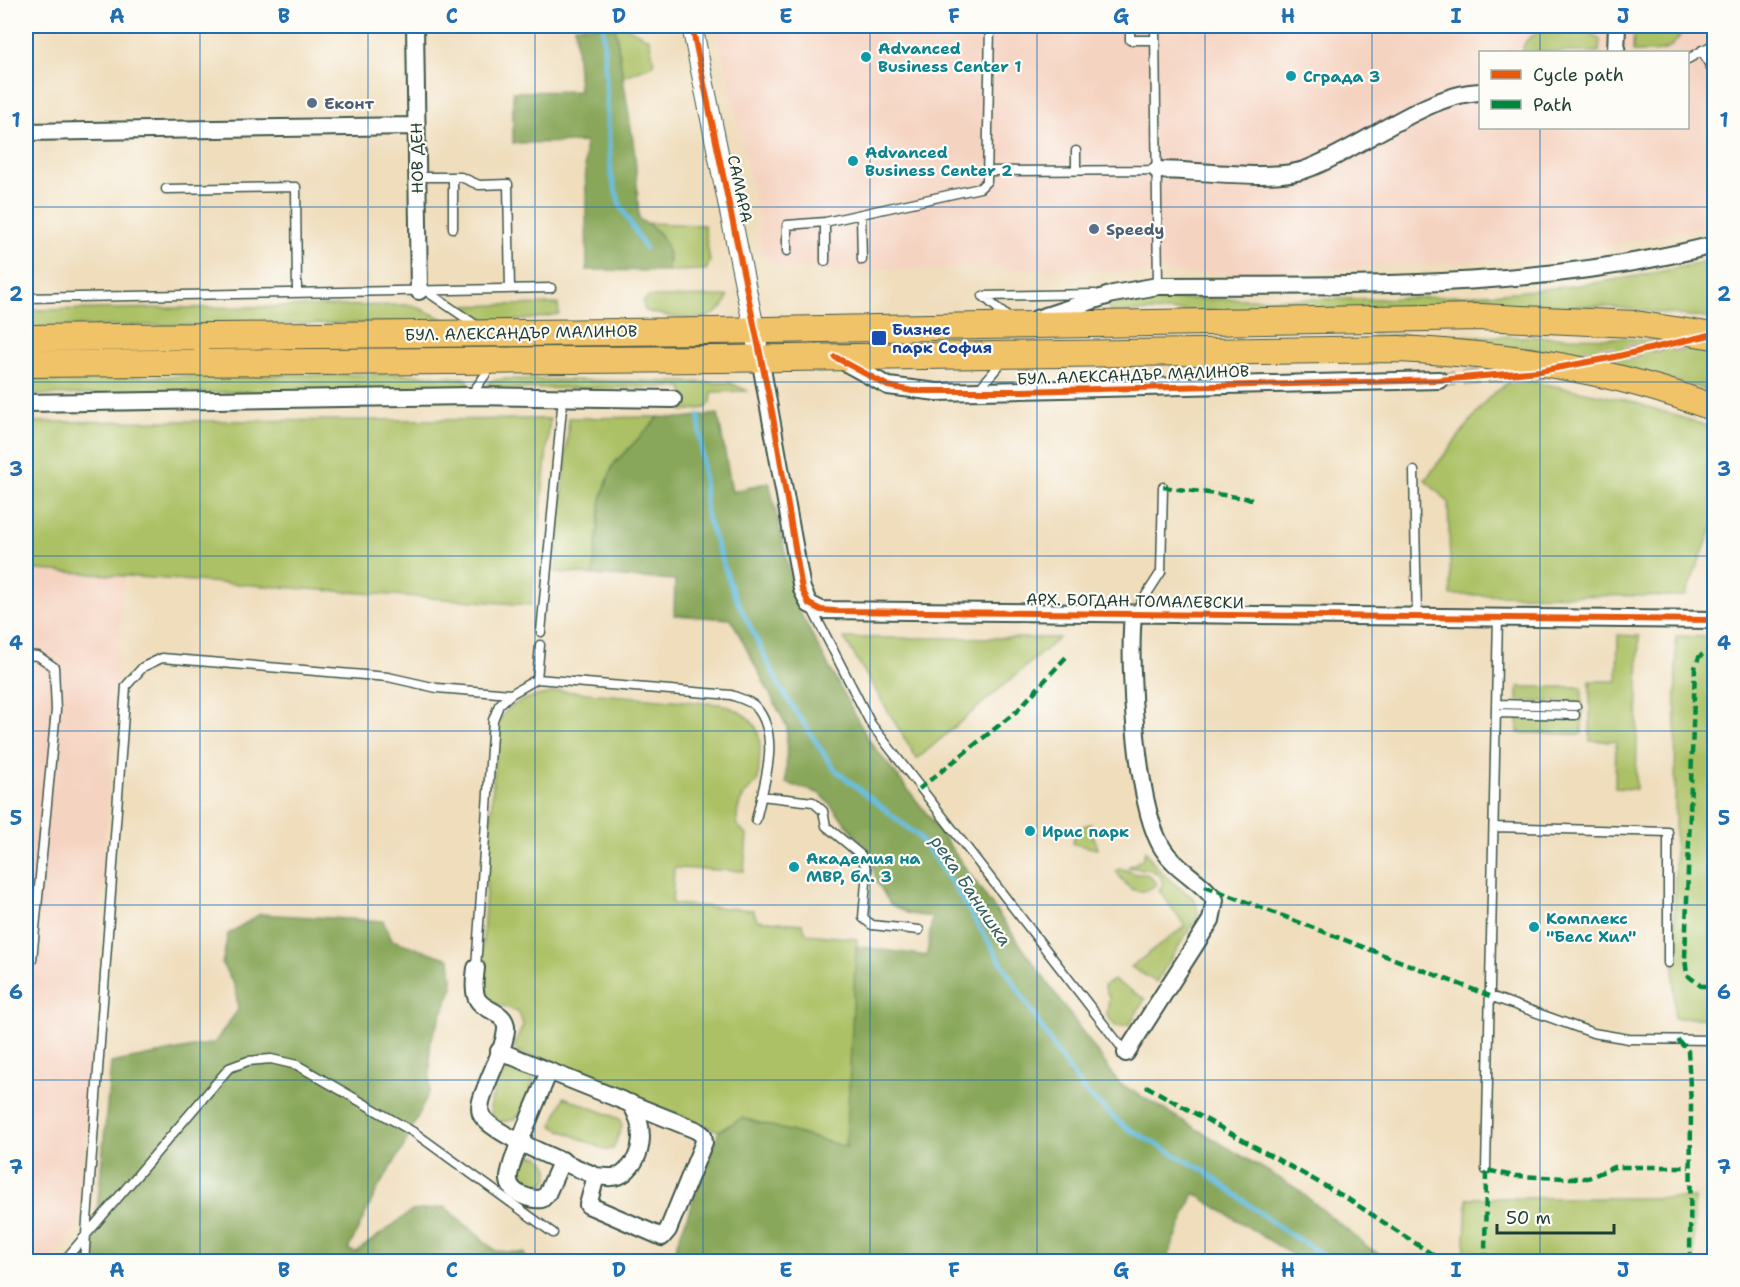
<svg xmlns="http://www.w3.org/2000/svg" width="1740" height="1287" viewBox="0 0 1740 1287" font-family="'Shantell Sans',sans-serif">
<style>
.built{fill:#f5d3c1;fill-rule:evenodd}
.green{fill:#acc165;stroke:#667f4c;stroke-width:1.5}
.forest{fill:#89a75a;stroke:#547247;stroke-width:1.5}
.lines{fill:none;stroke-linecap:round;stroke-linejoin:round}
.stream{stroke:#67c0e4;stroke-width:4.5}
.minor-tunnel{stroke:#c5bda1;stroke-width:16;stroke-dasharray:16 8;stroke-linecap:butt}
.service-casing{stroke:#3e5548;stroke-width:11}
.minor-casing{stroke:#3e5548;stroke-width:20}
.tertiary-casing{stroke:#3e5548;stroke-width:22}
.primary-casing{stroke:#3e5548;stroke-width:28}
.service{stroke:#fff;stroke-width:8}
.minor{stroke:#fff;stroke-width:16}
.tertiary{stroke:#fff;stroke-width:20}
.primary{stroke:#f1c369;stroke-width:26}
.quiet{stroke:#00873e;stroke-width:4.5;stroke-dasharray:9 4.5;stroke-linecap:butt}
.cycleway-casing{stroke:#fdfcf7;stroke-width:10}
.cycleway{stroke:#e8590c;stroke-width:6}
.grid{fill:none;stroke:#1f6fb2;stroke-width:1.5;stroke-opacity:0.55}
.culture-dot{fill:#0f9aa8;stroke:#fdfcf7;stroke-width:2}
.service-dot{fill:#5c6f8a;stroke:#fdfcf7;stroke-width:2}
.transit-dot{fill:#1a4fb4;stroke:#fdfcf7;stroke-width:2}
.labels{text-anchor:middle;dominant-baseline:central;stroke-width:4.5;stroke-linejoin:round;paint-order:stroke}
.culture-label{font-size:16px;font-weight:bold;fill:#0d838f;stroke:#fdfcf7;text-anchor:start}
.service-label{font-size:16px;font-weight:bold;fill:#4e5e75;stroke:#fdfcf7;text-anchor:start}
.street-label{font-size:16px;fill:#1f3d34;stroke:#fdfcf7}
.transit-label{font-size:16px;font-weight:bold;fill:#164399;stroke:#fdfcf7;text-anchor:start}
.water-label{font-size:18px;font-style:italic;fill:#315e60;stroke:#fdfcf7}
.neatline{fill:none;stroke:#1f6fb2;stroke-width:2}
.grid-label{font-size:20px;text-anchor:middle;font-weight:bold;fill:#1f6fb2}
</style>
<rect width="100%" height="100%" fill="#fdfcf7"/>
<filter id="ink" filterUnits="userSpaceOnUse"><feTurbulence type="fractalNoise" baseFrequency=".0167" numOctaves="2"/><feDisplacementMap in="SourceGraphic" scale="12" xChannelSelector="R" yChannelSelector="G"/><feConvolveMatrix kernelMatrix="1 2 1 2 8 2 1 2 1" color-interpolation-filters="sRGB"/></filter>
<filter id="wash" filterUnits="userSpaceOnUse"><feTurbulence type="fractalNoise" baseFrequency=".008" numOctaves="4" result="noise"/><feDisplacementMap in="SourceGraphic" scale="24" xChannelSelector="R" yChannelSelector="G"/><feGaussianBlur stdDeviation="1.35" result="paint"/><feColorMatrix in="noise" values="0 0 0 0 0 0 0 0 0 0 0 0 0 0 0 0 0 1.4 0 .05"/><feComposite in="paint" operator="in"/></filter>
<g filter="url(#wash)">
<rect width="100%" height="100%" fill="#efddbc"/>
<path class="built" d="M 717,26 L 1714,26 L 1714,225 L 1545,258 L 1226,274 L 979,268 L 783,270 L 760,252 L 759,221 ZM 1480,52 L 1688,52 L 1688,128 L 1480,128 Z
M 26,569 L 124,575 L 78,1228 L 51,1262 L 26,1261 Z"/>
<path class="green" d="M 615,26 L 625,26 L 649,39 L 654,61 L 651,66 L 623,77 Z
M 1553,26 L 1581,26 L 1600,40 L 1599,52 L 1523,52 C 1521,37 1541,32 1553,26 Z
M 1634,26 L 1685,26 C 1672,55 1662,52 1633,52 Z
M 646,223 L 704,225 L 710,262 L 706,270 L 668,271 L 669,253 Z
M 1714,259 L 1714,319 L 1602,306 L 1110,312 L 1108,307 C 1138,297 1171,299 1202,299 C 1245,299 1288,299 1330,299 C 1452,299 1596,291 1714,259 Z
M 728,296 C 717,331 672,317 645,311 L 643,302 L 648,297 Z
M 558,304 L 559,314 C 524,321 487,328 456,306 Z
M 412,305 L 450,322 L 26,327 L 26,310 Z
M 1372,335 L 1626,338 L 1714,349 L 1714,393 C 1598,354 1494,341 1372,335 Z
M 396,374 L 463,378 L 468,380 L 469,385 L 466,388 L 410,390 L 26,395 L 26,378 Z
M 1514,378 L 1630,401 L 1714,428 L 1714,524 L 1685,596 L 1451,595 L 1448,502 L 1425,480 L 1489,397 Z
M 507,379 L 730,383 L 748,391 L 712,392 L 711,402 L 706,408 L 682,411 L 683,387 L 490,389 L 487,386 L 490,381 Z
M 659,417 L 613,465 L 601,499 L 593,575 L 556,572 L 569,418 Z
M 550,419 L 531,605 L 26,569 L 26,422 Z
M 1618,635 L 1639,636 L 1636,789 L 1615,788 L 1616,741 L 1590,741 L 1590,681 L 1617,681 Z
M 1676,636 L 1714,637 L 1714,1018 L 1674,1018 Z
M 844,638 L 1059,638 L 917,759 Z
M 1518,687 L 1582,687 L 1582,734 L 1518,733 L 1518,718 L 1575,719 L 1575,702 L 1518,701 Z
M 562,691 L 720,704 C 767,718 761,739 758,781 C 742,795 736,804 737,825 L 747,835 L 744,871 L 674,868 L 672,904 L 753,910 L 757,920 L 802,924 L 807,934 L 857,939 L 847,1147 L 742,1118 L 719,1131 L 513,1049 L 523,1025 L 519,1012 L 487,1000 L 480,983 L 497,723 C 511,698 536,696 562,691 Z
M 1091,824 L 1097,849 L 1073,844 C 1073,832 1080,826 1091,824 Z
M 1145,850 C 1158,872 1173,884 1194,898 L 1199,914 L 1156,982 L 1131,967 L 1185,926 L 1159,890 L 1163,884 L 1160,875 L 1151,870 L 1128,867 L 1143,859 Z
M 1120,868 L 1136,874 L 1147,874 L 1157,884 C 1137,899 1128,889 1116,871 Z
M 1113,980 L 1145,999 L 1129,1025 L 1115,1026 L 1107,1015 L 1109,997 L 1104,986 Z
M 511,1064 L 530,1070 L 534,1078 L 527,1101 L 517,1118 C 472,1136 494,1081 511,1064 Z
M 564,1097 L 620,1119 L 622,1126 L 613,1149 L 606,1150 L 552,1126 Z
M517 1172a16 16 0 1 1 32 0a16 16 0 1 1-32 0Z
M 1467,1198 L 1694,1198 L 1694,1261 L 1464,1261 Z"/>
<path class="forest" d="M 575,26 L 615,26 L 635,154 L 639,219 C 663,233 670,241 668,271 L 587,270 L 585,142 L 513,143 L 513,92 L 579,91 Z
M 718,414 L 732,492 L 769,482 L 798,609 L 868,739 L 924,810 L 1119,1083 L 1296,1188 L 1369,1248 L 1391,1261 L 1302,1261 L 1194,1193 L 1166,1261 L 626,1261 L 672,1257 L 719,1131 L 742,1118 L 846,1147 L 856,946 L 927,956 L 932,917 L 909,914 L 890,904 L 876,880 L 870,852 L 821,794 L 786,783 L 787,727 L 731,619 L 674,615 L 675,580 L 593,575 L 601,499 L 613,465 L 659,417 L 681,418 Z
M 260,914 L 383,921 L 392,940 L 450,959 L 453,987 L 430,1042 L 430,1090 L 402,1150 L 378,1188 L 348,1250 L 356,1252 L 412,1211 L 445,1207 L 496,1251 L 524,1253 L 527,1261 L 74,1262 L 95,1234 L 111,1063 L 214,1043 L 238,1010 L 235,986 L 222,964 L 228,934 Z"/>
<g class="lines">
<path class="stream" d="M 603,26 L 611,175 L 620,205 L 645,248
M 699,415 L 706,514 L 733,592 L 781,689 L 834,769 L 918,836 L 952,883 L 1060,1057 L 1085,1092 L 1125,1127 L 1203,1170 L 1280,1228 L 1334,1262"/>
</g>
</g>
<g filter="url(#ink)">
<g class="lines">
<path class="minor-tunnel" d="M 1577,364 L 1699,338
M 1439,380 L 1543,370"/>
<defs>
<path id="service" d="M 1130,26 L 1130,40 L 1155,40
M 1155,26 L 1158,286
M 1702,50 L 1714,74
M 1688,59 L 1714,44
M 1076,151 L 1076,170
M 989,171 L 1157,170
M 418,177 L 461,177 L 479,185 L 508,184 L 510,289
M 453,177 L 453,228
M 166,189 L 296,187 L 297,293
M 861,215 L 862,260
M 825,222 L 825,261
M 787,251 L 787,225 L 825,222 L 980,188 L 987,181 L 990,26
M 426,291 L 476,325
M 983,296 L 1095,294
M 983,296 L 1010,319
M 26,298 L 551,288
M 978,390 L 1003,361
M 471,395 L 493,364
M 1414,471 L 1417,616
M 811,607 L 871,724 L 1126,1053
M 1134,614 L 1161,572 L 1163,487
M 541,632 L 563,397
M 540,645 L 537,679 L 731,695 C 739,698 751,701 756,707 C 782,737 763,786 756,820
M 26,655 L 38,656 L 54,667 L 56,710 L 32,960 L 26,960
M 1497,704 L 1576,706
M 1496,713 L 1575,715
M 761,796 L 813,802 L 823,811 L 826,826 L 861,855 L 867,871 L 863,918 L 872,925 L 919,930
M 1494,827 L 1668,832 L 1668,963
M 476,968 L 493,720 L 499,705 L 511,694
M 1490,996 L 1593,1033 L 1629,1039 L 1714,1040
M 1486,1170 L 1498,616
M 63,1262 L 229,1068 L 248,1061 L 271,1059 L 297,1065 L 415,1133 L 553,1233
M 84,1262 L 126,686 L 143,667 L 162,658 L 388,677 L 437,688 L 511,694 L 537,679"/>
<path id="minor" d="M 415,26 L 419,291
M 1616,52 L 1617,26
M 26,132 L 416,126
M 1157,170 C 1195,170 1272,181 1304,170 C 1358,151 1425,94 1480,92
M 1036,319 L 1113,294 L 1158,286 C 1344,285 1532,291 1714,245
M 760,358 L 802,589 L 809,604 L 821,610 L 1714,620
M 839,359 L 888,386 L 937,392 L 1439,380
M 26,403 L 471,396 L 673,399
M 476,968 C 475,977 473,987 476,996 C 480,1011 505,1010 506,1027 C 507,1042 491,1072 486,1087 C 483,1095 478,1105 481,1114 C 488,1133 573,1166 596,1176 C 604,1177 617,1179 624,1173 C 646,1155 645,1124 630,1103
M 499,1051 L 696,1130 L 703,1135 L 704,1142 L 668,1230 L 662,1237 L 588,1205 L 596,1176
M 1126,1053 L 1211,920 L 1215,900 C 1201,880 1176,870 1163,849 C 1136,808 1128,665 1133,615
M 549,1071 C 542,1090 507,1165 509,1180 C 510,1194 531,1200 542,1199 L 547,1194 L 562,1160"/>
<path id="tertiary" d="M 692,26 L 757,343"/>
<path id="primary" d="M 26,338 L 711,331 L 1480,317 L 1635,324 L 1714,336
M 26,364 L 720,359 L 1398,349 C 1509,355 1610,368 1714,408"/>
</defs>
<use href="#service" class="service-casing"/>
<use href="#minor" class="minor-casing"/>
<use href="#tertiary" class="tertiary-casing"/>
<use href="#primary" class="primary-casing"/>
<use href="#service" class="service"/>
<use href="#minor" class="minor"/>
<use href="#tertiary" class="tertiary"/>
<use href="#primary" class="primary"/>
<path class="quiet" d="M 1163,487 L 1253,499
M 1714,647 L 1699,657 L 1695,668 L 1685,958 L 1687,975 L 1701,986 L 1714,986
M 919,789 L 1017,711 L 1067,656
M 1205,886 L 1490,996
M 1678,1040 L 1688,1051 L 1691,1104 L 1690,1262
M 1146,1086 L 1345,1197 L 1444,1262
M 1485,1262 L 1486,1170 L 1514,1176 L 1567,1178 L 1588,1178 L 1614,1167 L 1689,1167"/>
<defs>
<path id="cycleway" d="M 692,26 L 772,411 L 802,589 L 809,604 L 821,610 L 835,611 L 1714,620
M 835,357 L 888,386 L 912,391 L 1023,391 L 1439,380 L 1540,371 L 1610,358 L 1714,334"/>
</defs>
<use href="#cycleway" class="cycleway-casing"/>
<use href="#cycleway" class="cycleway"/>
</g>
</g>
<path class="grid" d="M 200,26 L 200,1262M 368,26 L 368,1262M 535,26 L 535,1262M 703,26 L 703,1262M 870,26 L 870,1262M 1037,26 L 1037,1262M 1205,26 L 1205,1262M 1372,26 L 1372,1262M 1540,26 L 1540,52M 1540,128 L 1540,1262M 26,207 L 1714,207M 26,382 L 1714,382M 26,556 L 1714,556M 26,731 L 1714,731M 26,905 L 1714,905M 26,1080 L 1714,1080"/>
<g class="culture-dot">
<circle cx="866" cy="57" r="6"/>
<circle cx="1291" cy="76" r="6"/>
<circle cx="853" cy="161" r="6"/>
<circle cx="1030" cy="831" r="6"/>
<circle cx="794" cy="867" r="6"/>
<circle cx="1534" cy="927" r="6"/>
</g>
<g class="service-dot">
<circle cx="312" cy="103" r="6"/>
<circle cx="1094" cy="229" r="6"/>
</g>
<rect class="transit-dot" x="871" y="330" width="16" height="16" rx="3"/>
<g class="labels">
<g class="culture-label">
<text x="878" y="48">Advanced<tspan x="878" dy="18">Business Center 1</tspan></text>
<text x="1303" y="76">Сграда 3</text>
<text x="865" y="152">Advanced<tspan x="865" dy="18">Business Center 2</tspan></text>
<text x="1042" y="831">Ирис парк</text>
<text x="806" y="858">Академия на<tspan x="806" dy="18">МВР, бл. 3</tspan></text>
<text x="1546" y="918">Комплекс<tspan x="1546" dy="18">"Белс Хил"</tspan></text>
</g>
<g class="service-label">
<text x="324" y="103">Еконт</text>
<text x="1106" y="229">Speedy</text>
</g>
<g class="street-label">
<text transform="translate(417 158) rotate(-91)">НОВ ДЕН</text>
<text transform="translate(740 189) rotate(78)">САМАРА</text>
<text transform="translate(521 333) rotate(-1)">БУЛ. АЛЕКСАНДЪР МАЛИНОВ</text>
<text transform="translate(1133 375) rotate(-2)">БУЛ. АЛЕКСАНДЪР МАЛИНОВ</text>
<text transform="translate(1135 601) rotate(1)">АРХ. БОГДАН ТОМАЛЕВСКИ</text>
</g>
<g class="transit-label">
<text x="892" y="329">Бизнес<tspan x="892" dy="18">парк София</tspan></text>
</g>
<g class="water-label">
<text transform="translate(971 891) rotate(56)">река Банишка</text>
</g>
</g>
<rect width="1740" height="1287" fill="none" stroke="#fdfcf7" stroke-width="66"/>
<rect x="1479" y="51" width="210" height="78" fill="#fdfcf7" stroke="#a4b0a9" stroke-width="1.5"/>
<rect x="1491" y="70" width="30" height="9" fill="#e8590c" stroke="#a4b0a9" stroke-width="1.5"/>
<text x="1533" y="81" font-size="18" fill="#1f3d34">Cycle path</text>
<rect x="1491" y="100" width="30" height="9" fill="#00873e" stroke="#a4b0a9" stroke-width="1.5"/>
<text x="1533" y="111" font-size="18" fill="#1f3d34">Path</text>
<path d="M1497 1224v9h117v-9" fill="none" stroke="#1f3d34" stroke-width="3"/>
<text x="1506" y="1224" font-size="18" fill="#1f3d34" stroke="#fdfcf7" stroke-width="4.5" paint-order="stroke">50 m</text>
<rect x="33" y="33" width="1674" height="1221" class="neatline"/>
<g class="grid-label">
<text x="117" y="23">A</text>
<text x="284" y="23">B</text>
<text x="452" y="23">C</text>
<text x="619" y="23">D</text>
<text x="786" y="23">E</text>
<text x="954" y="23">F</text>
<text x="1121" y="23">G</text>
<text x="1288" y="23">H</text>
<text x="1456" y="23">I</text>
<text x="1623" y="23">J</text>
<text x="16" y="127">1</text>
<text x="1724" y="127">1</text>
<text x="16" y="301">2</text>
<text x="1724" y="301">2</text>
<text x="16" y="476">3</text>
<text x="1724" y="476">3</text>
<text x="16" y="650">4</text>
<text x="1724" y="650">4</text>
<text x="16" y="825">5</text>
<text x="1724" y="825">5</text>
<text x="16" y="999">6</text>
<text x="1724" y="999">6</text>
<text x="16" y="1174">7</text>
<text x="1724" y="1174">7</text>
<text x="117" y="1277">A</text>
<text x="284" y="1277">B</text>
<text x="452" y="1277">C</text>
<text x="619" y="1277">D</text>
<text x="786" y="1277">E</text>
<text x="954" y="1277">F</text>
<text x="1121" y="1277">G</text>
<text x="1288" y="1277">H</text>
<text x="1456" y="1277">I</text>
<text x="1623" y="1277">J</text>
</g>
</svg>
